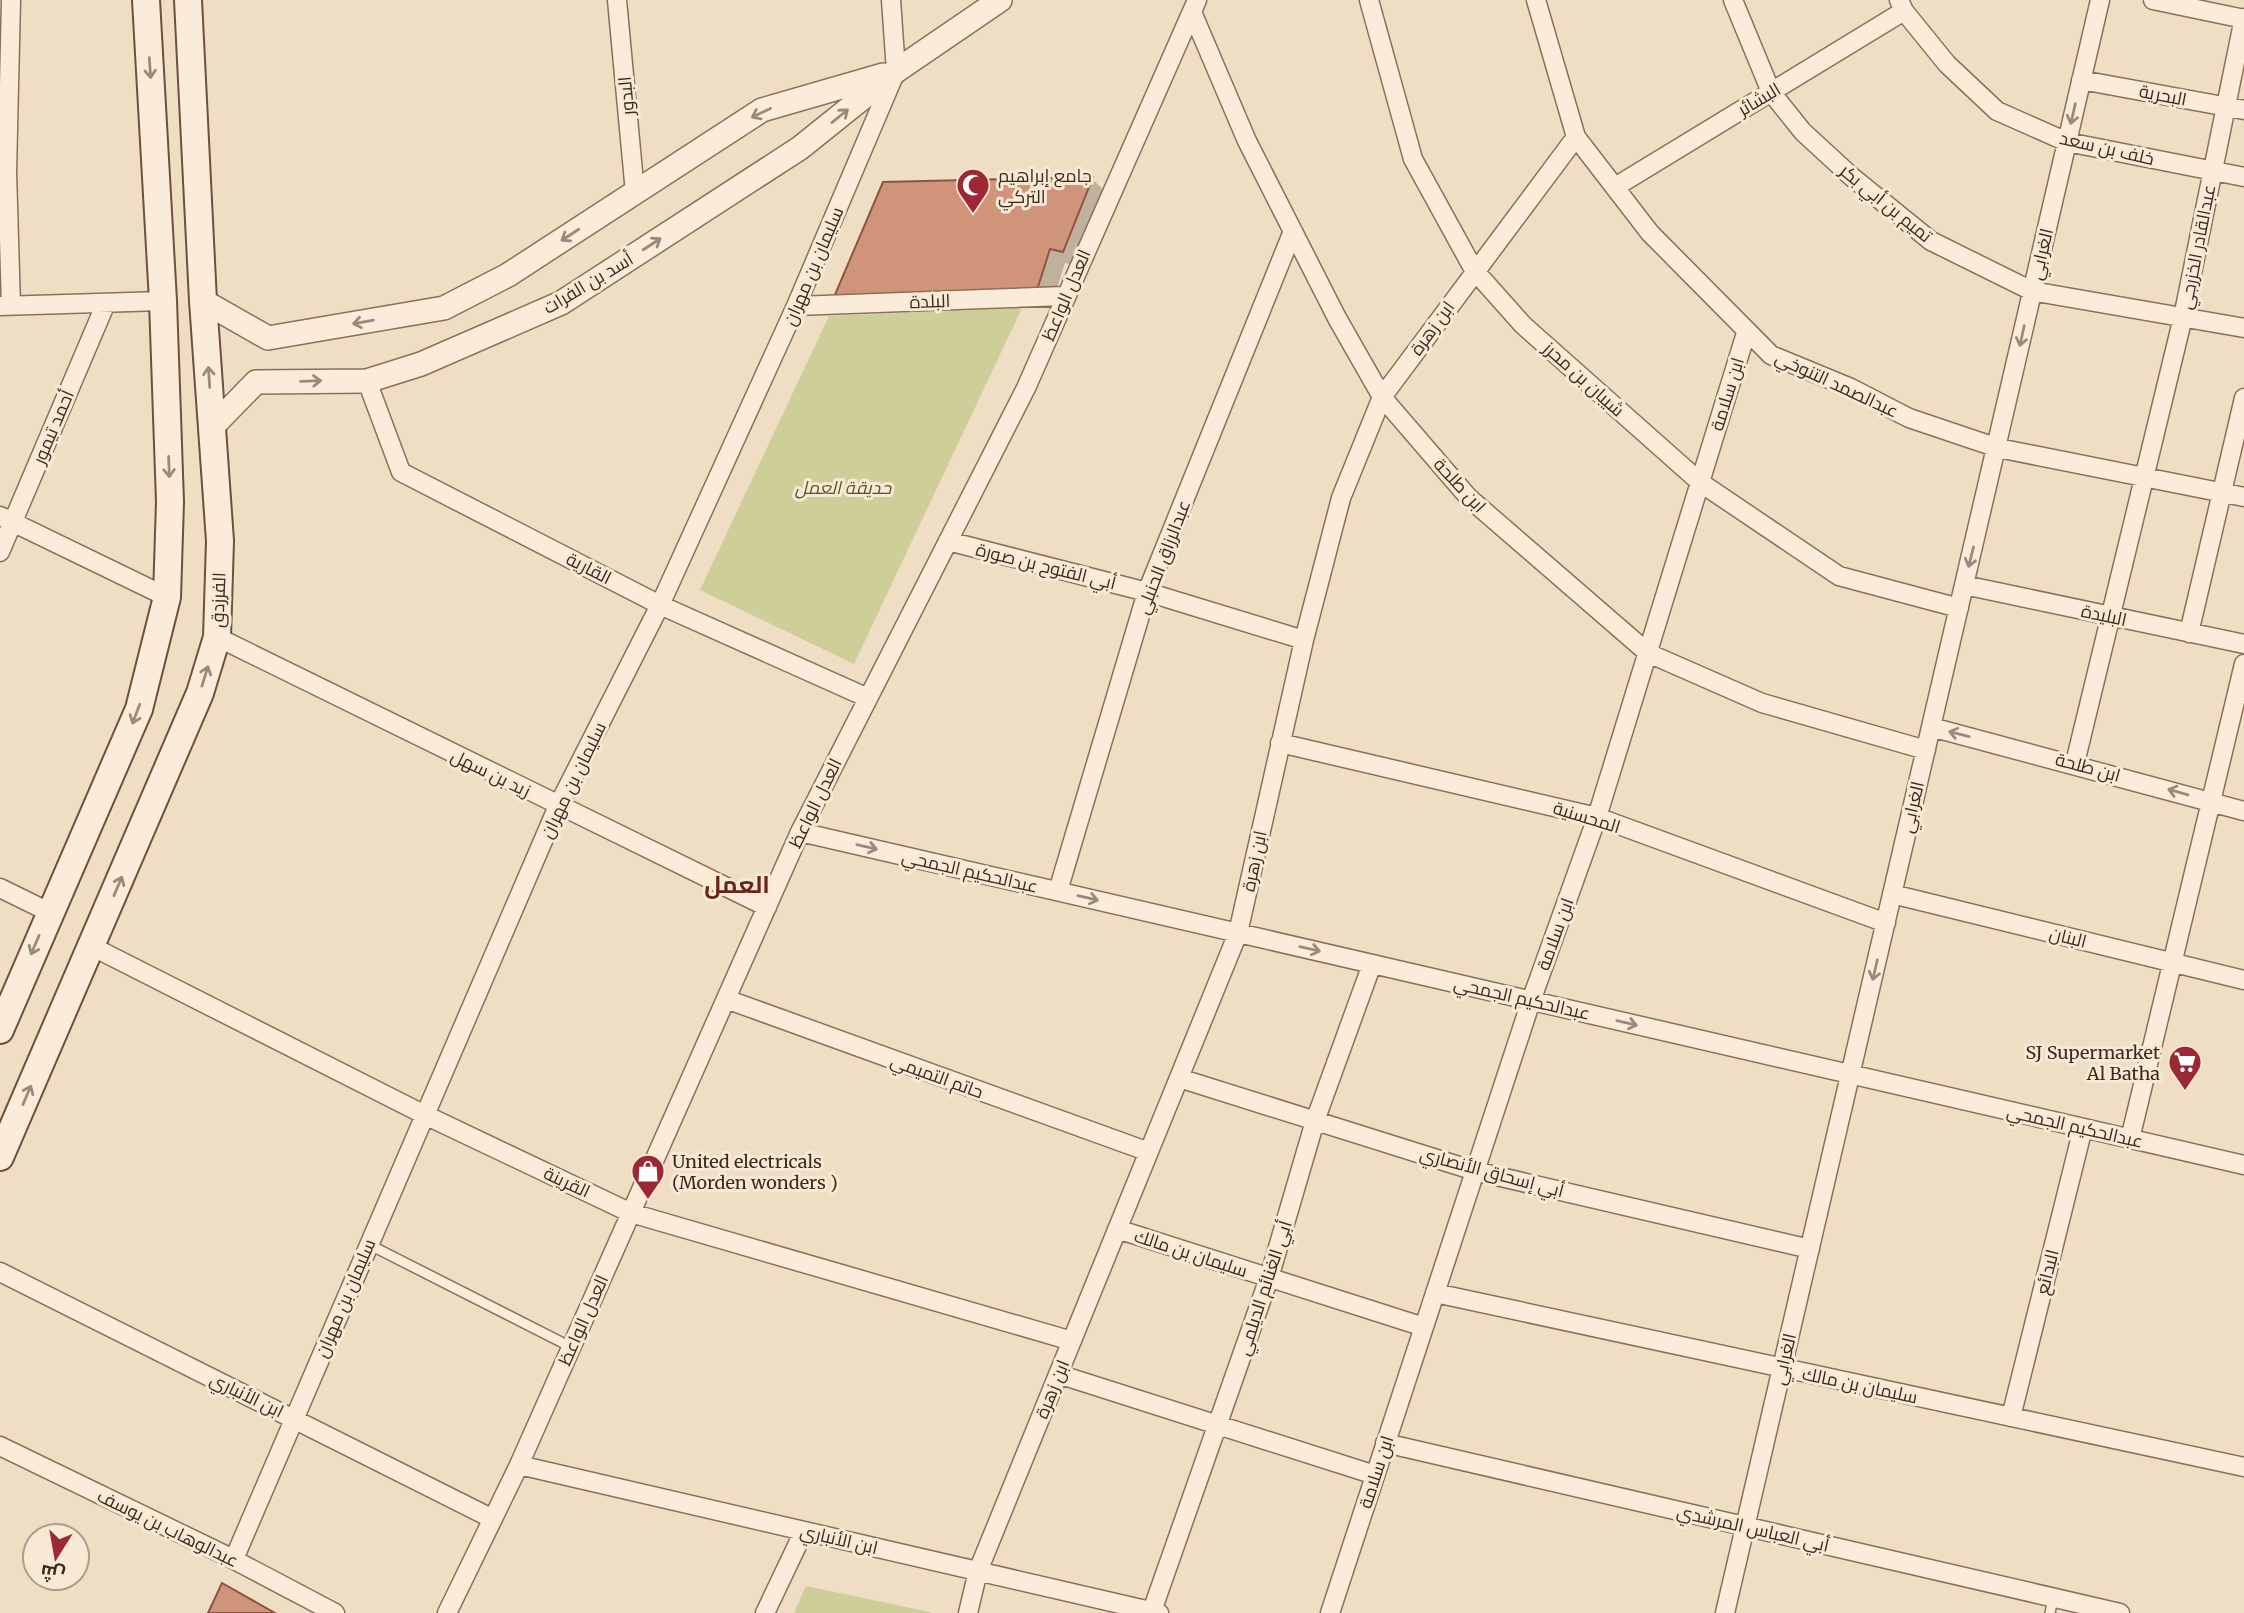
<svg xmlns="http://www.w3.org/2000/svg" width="2244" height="1613" viewBox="0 0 2244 1613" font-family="Merriweather,Cairo,serif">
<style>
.green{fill:#cece98}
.shadow{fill:#0003}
.building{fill:#cf9479;stroke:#8b553f;stroke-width:2}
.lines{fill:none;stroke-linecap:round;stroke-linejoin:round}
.service-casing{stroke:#8b6f5a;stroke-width:12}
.minor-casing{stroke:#8b6f5a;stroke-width:21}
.tertiary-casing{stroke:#8b6f5a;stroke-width:26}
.secondary-casing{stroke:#6d503d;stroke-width:30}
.service{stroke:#faecd8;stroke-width:9}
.minor{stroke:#faecd8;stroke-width:18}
.tertiary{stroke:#faecd8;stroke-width:23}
.secondary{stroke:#faecd8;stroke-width:26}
.oneway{stroke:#9a8a7b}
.labels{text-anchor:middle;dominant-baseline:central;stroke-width:6;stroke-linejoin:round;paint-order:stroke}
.street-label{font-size:18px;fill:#3b291e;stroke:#f7e9d4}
.poi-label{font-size:18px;fill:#3b291e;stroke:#f7e9d4;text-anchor:start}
.park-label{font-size:18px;font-style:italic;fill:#505824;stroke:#f7e9d4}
.district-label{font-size:24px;font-weight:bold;fill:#69241c;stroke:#f7e9d4}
</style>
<rect width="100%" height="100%" fill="#f0dec4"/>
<path class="green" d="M 1022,308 L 854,664 L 700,590 L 829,316 Z
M 806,1586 L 930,1612 L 931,1613 L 794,1613 Z"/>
<path class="shadow" d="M 1092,179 L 1107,193 L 1077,266 L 1065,263 L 1052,304 L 884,183 Z"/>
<path class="building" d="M 1093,177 L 1063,252 L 1050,249 L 1037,290 L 834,297 L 883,182 Z
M 222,1583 L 275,1613 L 208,1613 Z"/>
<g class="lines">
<defs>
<path id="service" d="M 368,1244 L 571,1347
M 2050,1613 L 2053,1598"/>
<path id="minor" d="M 11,0 L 7,172 L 11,306
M 617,0 L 635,193
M 1369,0 L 1413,159 L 1474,270 L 1523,325 L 1701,483 L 1839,576 L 1959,608
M 1536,0 L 1576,137 L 1650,233 L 1771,355 L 1851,388 L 1909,418 L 1998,448 L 2244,497
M 1733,0 L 1771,92 L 1803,132 L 1852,177 L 1931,241 L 2032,291 L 2244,328
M 1899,0 L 1904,11 L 1947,64 L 1997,111 L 2067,142 L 2244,177
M 2153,0 L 2244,19
M 1192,12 L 1247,141 L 1337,318 L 1382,397 L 1469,498 L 1648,653 L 1762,703 L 1926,750
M 2081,80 L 2244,110
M 1615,187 L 1904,11
M 0,306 L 163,301
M 796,306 L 1064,296
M 367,381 L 401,472 L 660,605 L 868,698
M 0,516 L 167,597
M 948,541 L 1147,592 L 1304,640
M 0,552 L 106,303
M 1964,585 L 2244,644
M 2189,633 L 2244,398
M 217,637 L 767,907
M 1931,727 L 2244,811
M 1280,743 L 1597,817 L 1886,923
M 2075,763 L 2183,317 L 2244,18
M 800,832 L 2244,1165
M 0,888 L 49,912
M 1058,891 L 1147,592 L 1293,231
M 1892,894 L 2244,980
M 91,946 L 423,1114 L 631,1213 L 1072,1341
M 726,999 L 1149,1152
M 1179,1078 L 1475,1171 L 1810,1249
M 2130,1139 L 2244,664
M 1117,1229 L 1424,1327
M 0,1272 L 493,1519
M 1435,1293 L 2244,1467
M 1058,1374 L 1375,1475
M 2011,1417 L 2083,1128
M 1385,1443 L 2120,1613
M 0,1446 L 225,1555 L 335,1613
M 519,1465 L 1159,1613
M 234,1559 L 558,806 L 660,605 L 796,306 L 896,71 L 891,0
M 1152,1611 L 1269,1278 L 1315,1121 L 1372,964
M 447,1613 L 519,1465 L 800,832 L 1026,388 L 1197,0
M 765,1613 L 804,1531
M 968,1613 L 978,1571 L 1238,933 L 1304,640 L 1341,498 L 1382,397 L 1576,137
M 1330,1613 L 1531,1001 L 1597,817 L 1746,333
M 1725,1613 L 2100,0"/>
<path id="tertiary" d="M 203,301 L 268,338 L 444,308 L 508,275 L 762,110 L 883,75
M 212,427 L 256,382 L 367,381 L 421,364 L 561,303 L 800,148 L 896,71 L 1000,0"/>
<path id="secondary" d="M 0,1030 L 139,709 L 167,597 L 170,502 L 163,301 L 146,0
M 0,1157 L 200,693 L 217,637 L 220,541 L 203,301 L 188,0"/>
</defs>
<use href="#service" class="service-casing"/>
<use href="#minor" class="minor-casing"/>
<use href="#tertiary" class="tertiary-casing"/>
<use href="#secondary" class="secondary-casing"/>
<use href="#service" class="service"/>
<use href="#minor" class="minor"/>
<use href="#tertiary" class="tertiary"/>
<use href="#secondary" class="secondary"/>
</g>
<defs><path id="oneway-shaft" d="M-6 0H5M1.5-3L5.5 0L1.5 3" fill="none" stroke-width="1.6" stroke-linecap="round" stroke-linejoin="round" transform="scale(1.75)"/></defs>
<g class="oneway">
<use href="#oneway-shaft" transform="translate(150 68) rotate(86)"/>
<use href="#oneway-shaft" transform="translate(761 113) rotate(154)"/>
<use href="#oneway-shaft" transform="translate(2073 114) rotate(103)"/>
<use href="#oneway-shaft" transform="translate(840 116) rotate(-39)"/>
<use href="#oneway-shaft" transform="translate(570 235) rotate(147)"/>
<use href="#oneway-shaft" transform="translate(652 244) rotate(-33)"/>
<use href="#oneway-shaft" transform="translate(363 322) rotate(170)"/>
<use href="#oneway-shaft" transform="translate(2022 336) rotate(102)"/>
<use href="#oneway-shaft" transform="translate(209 377) rotate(-94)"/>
<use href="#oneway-shaft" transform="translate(311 381) rotate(-2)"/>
<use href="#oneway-shaft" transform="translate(169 467) rotate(88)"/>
<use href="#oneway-shaft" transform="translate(1971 557) rotate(104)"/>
<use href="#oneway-shaft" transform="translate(205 676) rotate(-73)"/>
<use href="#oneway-shaft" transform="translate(136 714) rotate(111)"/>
<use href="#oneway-shaft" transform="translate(1959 734) rotate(-166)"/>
<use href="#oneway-shaft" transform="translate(2178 792) rotate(-164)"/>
<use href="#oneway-shaft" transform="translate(867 847) rotate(13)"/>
<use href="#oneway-shaft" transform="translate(118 886) rotate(-67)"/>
<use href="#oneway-shaft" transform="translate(1088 898) rotate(13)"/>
<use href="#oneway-shaft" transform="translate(35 945) rotate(113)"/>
<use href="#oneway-shaft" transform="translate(1310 949) rotate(13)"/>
<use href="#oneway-shaft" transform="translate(1875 970) rotate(103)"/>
<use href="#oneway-shaft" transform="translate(1627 1023) rotate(13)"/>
<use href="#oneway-shaft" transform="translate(27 1095) rotate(-67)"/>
</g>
<defs>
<symbol id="mosque-pin" viewBox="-11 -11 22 30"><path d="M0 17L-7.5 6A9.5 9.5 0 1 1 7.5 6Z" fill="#9c2835" stroke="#f7e9d4"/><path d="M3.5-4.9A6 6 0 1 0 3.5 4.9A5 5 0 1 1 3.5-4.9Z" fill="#fff"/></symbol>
<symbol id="supermarket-pin" viewBox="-11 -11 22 30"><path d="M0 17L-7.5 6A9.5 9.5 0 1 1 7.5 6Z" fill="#9c2835" stroke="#f7e9d4"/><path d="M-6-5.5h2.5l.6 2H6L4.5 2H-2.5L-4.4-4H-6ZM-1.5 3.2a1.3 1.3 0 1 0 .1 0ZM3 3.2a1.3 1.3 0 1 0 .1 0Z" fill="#fff"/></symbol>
<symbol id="shop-pin" viewBox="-11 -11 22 30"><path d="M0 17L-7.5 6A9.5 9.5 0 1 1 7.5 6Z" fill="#9c2835" stroke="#f7e9d4"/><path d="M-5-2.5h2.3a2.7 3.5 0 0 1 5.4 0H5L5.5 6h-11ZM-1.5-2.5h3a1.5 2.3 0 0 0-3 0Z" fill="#fff"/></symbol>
</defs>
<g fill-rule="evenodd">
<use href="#mosque-pin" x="954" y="166" width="38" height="52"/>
<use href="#supermarket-pin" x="2166" y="1043" width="38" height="52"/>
<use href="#shop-pin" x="629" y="1152" width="38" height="52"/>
</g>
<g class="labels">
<g class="street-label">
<text transform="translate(2163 95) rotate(11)">البحرية</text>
<text transform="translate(626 96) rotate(-95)">البدور</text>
<text transform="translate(1759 99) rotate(-31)">البشائر</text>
<text transform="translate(2107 148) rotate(13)">خلف بن سعد</text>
<text transform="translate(1886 203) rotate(39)">تميم بن أبي بكر</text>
<text transform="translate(2197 247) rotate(-79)">عبدالقادر الخزرجي</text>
<text transform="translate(2041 254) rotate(-77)">الغرابي</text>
<text transform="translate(813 266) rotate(-67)">سليمان بن مهران</text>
<text transform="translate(588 283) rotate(-31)">أسد بن الفرات</text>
<text transform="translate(1066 295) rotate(-67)">العدل الواعظ</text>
<text transform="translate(930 301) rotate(-2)">البلدة</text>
<text transform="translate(1432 328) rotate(-54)">ابن زهرة</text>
<text transform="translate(1584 379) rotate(42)">شيبان بن محرز</text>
<text transform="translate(1837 384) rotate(25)">عبدالصمد التنوخي</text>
<text transform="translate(1727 394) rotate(-73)">ابن سلامة</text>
<text transform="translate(53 427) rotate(-67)">أحمد تيمور</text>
<text transform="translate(1460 485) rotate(47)">ابن طلحة</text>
<text transform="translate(1163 557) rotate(-69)">عبدالرزاق الحنبلي</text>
<text transform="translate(1046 566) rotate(14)">أبي الفتوح بن صورة</text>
<text transform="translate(589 568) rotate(27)">القارية</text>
<text transform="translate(218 600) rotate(-88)">الفرزدق</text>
<text transform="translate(2104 615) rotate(12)">البليدة</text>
<text transform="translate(2088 767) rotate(15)">ابن طلحة</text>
<text transform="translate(491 773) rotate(26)">زيد بن سهل</text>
<text transform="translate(573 780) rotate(-64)">سليمان بن مهران</text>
<text transform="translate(815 803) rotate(-64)">العدل الواعظ</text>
<text transform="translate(1912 807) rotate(-77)">الغرابي</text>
<text transform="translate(1587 817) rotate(17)">المحسنية</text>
<text transform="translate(1254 861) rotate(-78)">ابن زهرة</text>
<text transform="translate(970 871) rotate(13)">عبدالحكيم الجمحي</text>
<text transform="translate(1555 934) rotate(-70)">ابن سلامة</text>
<text transform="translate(2068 937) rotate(14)">البنان</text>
<text transform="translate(1522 998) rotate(13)">عبدالحكيم الجمحي</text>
<text transform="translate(937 1076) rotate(20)">حاتم التميمي</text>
<text transform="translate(2075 1126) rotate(13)">عبدالحكيم الجمحي</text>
<text transform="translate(1492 1172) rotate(15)">أبي إسحاق الأنصاري</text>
<text transform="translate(567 1182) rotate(25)">القرينة</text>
<text transform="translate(1191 1253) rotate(18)">سليمان بن مالك</text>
<text transform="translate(2047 1272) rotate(-76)">البدائع</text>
<text transform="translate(1264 1288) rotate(-72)">أبي الغنائم الديلمي</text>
<text transform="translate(345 1298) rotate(-67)">سليمان بن مهران</text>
<text transform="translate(583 1320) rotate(-66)">العدل الواعظ</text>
<text transform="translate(1784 1359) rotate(-77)">الغرابي</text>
<text transform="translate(1860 1385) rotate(12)">سليمان بن مالك</text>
<text transform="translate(1052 1389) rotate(-68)">ابن زهرة</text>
<text transform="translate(247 1395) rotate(26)">ابن الأنباري</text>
<text transform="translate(1376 1472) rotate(-72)">ابن سلامة</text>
<text transform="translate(168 1528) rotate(26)">عبدالوهاب بن يوسف</text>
<text transform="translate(1753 1528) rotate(13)">أبي العباس المرشدي</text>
<text transform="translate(839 1539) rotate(13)">ابن الأنباري</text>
</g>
<g class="poi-label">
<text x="998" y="175">جامع إبراهيم<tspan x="998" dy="21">التركي</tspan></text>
<text x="2160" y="1052" text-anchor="end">SJ Supermarket<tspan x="2160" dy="21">Al Batha</tspan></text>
<text x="672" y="1161">United electricals<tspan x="672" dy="21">(Morden wonders )</tspan></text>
</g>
<g class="park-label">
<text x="843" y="487">حديقة العمل</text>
</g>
<g class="district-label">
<text x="737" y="884">العمل</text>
</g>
</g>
<g transform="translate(56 1557) rotate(191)"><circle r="33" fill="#f7e9d4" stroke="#ac9c8b" stroke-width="2"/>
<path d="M0-5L12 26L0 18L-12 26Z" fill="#9c2835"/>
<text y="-10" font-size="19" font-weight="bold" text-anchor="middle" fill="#3b291e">ش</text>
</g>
</svg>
